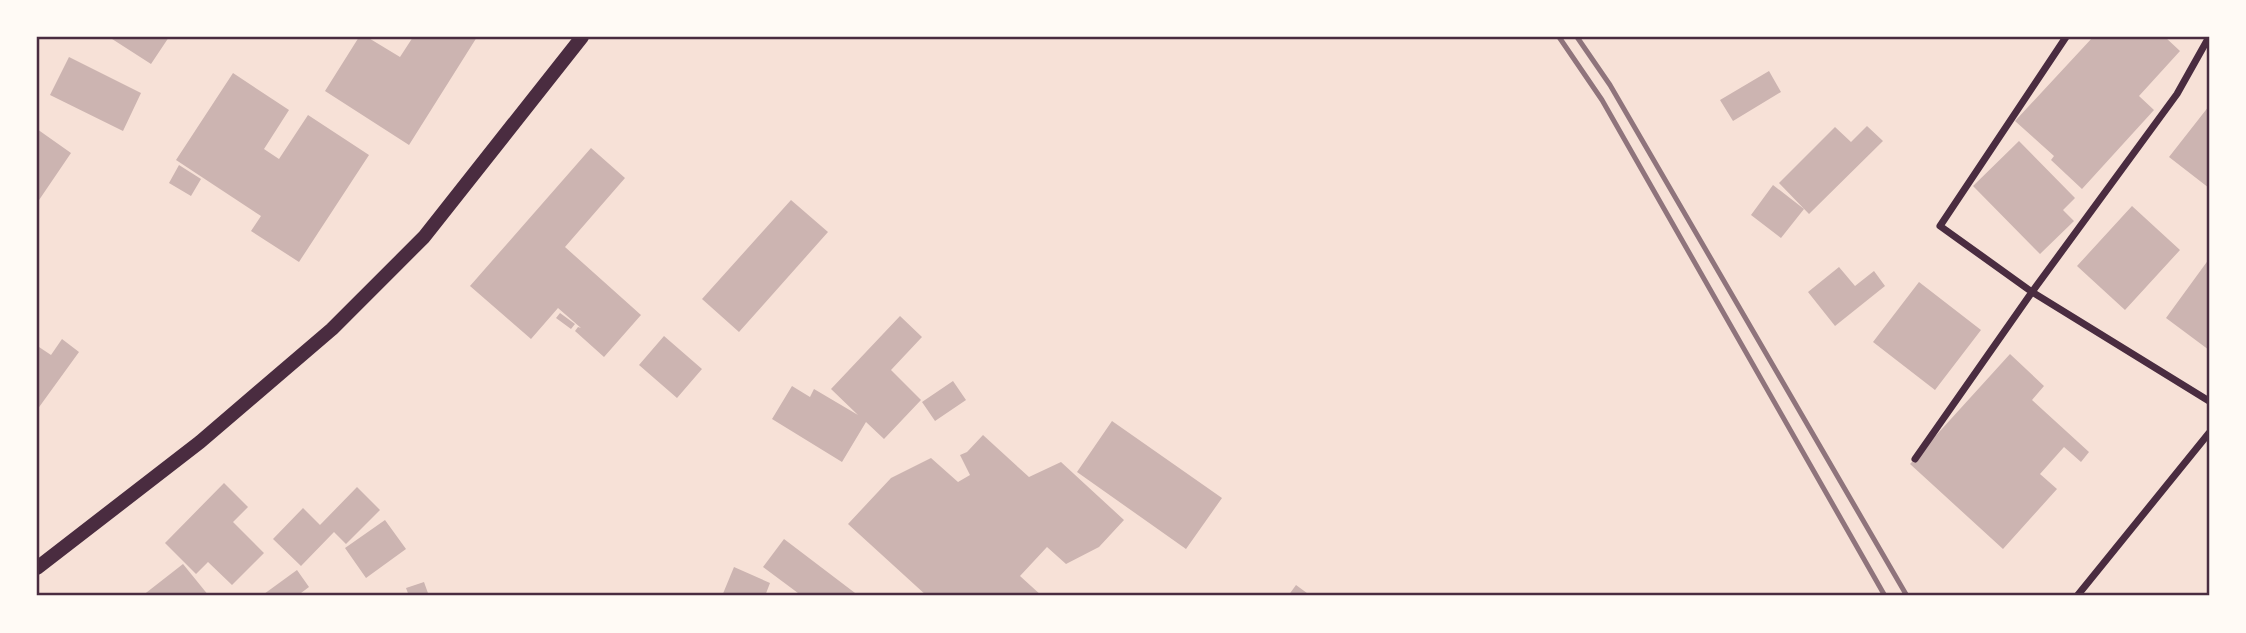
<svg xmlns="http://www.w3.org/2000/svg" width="2246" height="633" viewBox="0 0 2246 633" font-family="Helvetica,sans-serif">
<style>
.building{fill:#ccb4b1}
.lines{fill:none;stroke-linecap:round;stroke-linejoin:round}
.minor{stroke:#4a2c40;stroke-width:7}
.secondary{stroke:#4a2c40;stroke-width:14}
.rail{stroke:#8f747c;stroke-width:5}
.neatline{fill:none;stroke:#4a2c40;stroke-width:2.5}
</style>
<rect width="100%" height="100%" fill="#f7e1d7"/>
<path class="building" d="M 109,37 L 169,37 L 151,64 Z
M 359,37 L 367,37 L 400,57 L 413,37 L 477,37 L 409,145 L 325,91 Z
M 2093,37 L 2165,37 L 2180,51 L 2139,96 L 2154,110 L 2082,189 L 2051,160 L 2054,156 L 2015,121 Z
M 69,57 L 141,93 L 123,131 L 50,95 Z
M 1769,71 L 1781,92 L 1733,121 L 1720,100 Z
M 233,73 L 289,110 L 264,149 L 279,159 L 308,115 L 369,155 L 299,262 L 251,231 L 261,216 L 176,160 Z
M 2209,106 L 2209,188 L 2169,157 Z
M 1867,126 L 1883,141 L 1809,214 L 1779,183 L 1835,127 L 1851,142 Z
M 37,129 L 71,153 L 37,203 Z
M 2019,141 L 2075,198 L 2063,210 L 2074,221 L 2040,254 L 1973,186 Z
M 591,148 L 625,178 L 565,247 L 641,315 L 604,357 L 575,331 L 578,327 L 581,328 L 558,308 L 531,339 L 470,286 Z
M 179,165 L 201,179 L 191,196 L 169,183 Z
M 1773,185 L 1804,209 L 1781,238 L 1751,215 Z
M 791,200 L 828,232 L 739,332 L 702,299 Z
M 2132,206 L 2180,250 L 2125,310 L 2077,266 Z
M 2209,259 L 2209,350 L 2166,318 Z
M 1839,267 L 1855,286 L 1874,271 L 1885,286 L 1835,326 L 1808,292 Z
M 1919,282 L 1981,330 L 1935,390 L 1873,342 Z
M 560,313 L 575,324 L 571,329 L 556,318 Z
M 900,316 L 922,337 L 891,370 L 921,400 L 884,439 L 866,422 L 842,462 L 772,419 L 792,386 L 810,397 L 814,389 L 858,415 L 831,389 Z
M 664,336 L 702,369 L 677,398 L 639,365 Z
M 62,339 L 79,352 L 37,410 L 37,351 L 39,347 L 51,355 Z
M 2010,354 L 2044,386 L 2032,400 L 2089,452 L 2081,462 L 2064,447 L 2040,474 L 2057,489 L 2003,549 L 1910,464 Z
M 953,381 L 966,400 L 935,421 L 922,402 Z
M 1112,421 L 1222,498 L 1186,549 L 1077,472 Z
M 983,435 L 1029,477 L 1061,462 L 1124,520 L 1099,547 L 1066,564 L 1047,547 L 1020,576 L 1042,596 L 927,596 L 848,524 L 891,478 L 931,458 L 958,482 L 970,475 L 960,455 L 967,452 Z
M 224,483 L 248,507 L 233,522 L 264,553 L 232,585 L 208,562 L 196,574 L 165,543 Z
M 357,487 L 380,510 L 346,544 L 334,532 L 301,566 L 273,539 L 303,508 L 320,525 Z
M 385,520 L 406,549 L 366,578 L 345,548 Z
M 784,539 L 859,596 L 802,596 L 763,567 Z
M 183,564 L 209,596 L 142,596 Z
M 734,567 L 770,583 L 765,596 L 722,596 Z
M 297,570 L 309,587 L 297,596 L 266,596 L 264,594 Z
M 424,582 L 429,596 L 409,596 L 406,588 Z
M 1296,585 L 1311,596 L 1288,596 Z"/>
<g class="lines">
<path class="minor" d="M 2066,37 L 1940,226 L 2032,292 L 2209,401
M 1915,459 L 2032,292 L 2177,94 L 2209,37
M 2077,596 L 2209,433"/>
<path class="secondary" d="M 37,568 L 200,442 L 332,329 L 424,237 L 582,37"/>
<path class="rail" d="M 1559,37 L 1602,100 L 1885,596
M 1577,37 L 1610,85 L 1907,596"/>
</g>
<rect width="2246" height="633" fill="none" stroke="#fffaf5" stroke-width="77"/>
<rect x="38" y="38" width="2170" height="556" class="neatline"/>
</svg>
